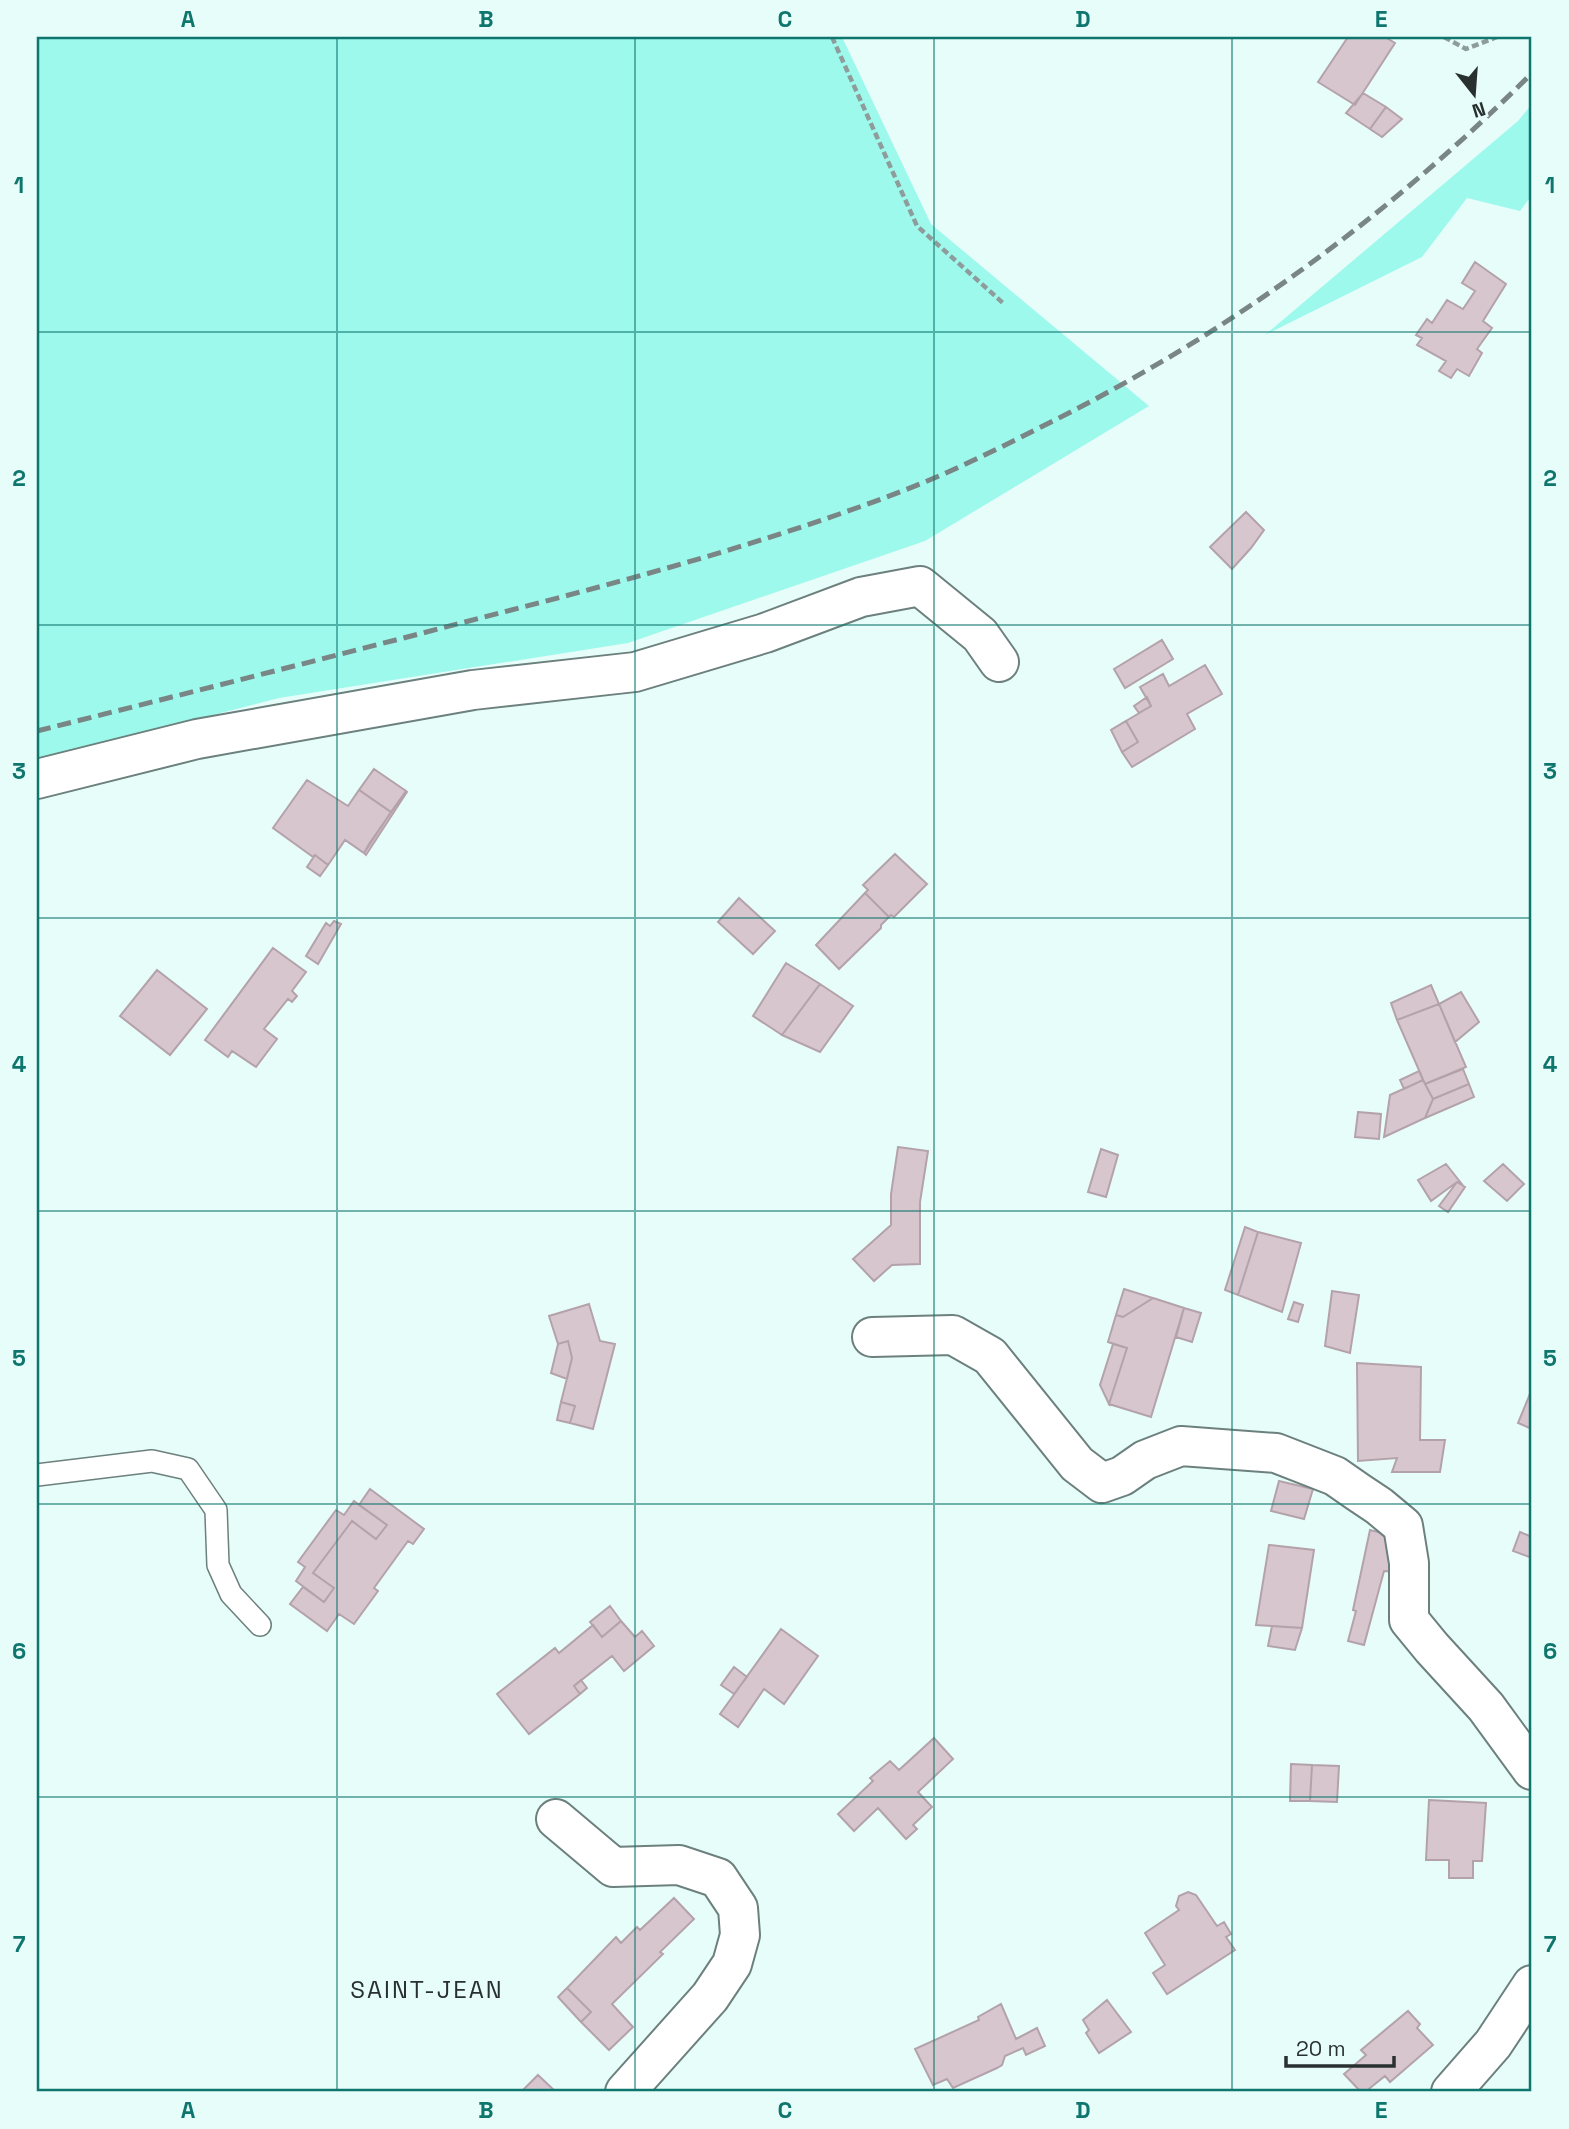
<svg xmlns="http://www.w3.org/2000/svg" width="1569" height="2129" viewBox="0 0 1569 2129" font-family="'Space Grotesk',sans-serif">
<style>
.green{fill:#9ef9ed}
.building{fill:#d8c6ce;stroke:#b4a2ab;stroke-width:2}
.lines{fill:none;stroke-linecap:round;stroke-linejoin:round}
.service-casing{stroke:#6c807d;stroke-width:24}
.minor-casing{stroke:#6c807d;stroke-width:42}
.path{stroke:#8e9d9b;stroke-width:4.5;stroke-dasharray:7 3.5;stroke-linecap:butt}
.service{stroke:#fff;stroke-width:21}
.minor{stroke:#fff;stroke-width:38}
.rail{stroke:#798685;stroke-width:5;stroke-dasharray:14 7;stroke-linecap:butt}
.grid{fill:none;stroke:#0f766e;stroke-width:2;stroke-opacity:0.55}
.labels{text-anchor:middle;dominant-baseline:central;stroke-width:6;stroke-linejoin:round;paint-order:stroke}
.neighbourhood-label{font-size:24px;letter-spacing:2px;fill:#293130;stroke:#e7fdfa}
.neatline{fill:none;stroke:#0f766e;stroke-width:2.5}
.grid-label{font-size:23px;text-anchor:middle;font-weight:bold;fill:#0f766e}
</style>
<rect width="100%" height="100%" fill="#e7fdfa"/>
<path class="green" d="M 37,37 L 842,37 L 931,224 L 1149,406 L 925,541 L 628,643 L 279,698 L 37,760 Z
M 1532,104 L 1532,195 L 1520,211 L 1467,198 L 1422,257 L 1265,335 L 1518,121 Z"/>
<path class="building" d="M 1348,37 L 1385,37 L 1395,43 L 1355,105 L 1318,82 Z
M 1363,93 L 1386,107 L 1370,129 L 1346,113 Z
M 1386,107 L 1402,119 L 1382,137 L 1370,129 Z
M 1475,262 L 1506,284 L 1483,321 L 1492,328 L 1477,349 L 1482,353 L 1469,376 L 1457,369 L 1451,378 L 1439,371 L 1446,361 L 1417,345 L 1422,338 L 1416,335 L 1427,319 L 1432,323 L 1447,300 L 1463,309 L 1475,291 L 1462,283 Z
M 1246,512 L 1264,530 L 1251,548 L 1232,569 L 1210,547 Z
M 1162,640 L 1173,659 L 1125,688 L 1114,669 Z
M 1205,665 L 1222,694 L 1187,714 L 1195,729 L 1132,767 L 1122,752 L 1138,742 L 1126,721 L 1151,706 L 1140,687 L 1163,674 L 1169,686 Z
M 1147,697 L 1151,706 L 1139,713 L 1134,706 Z
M 1126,721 L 1138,742 L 1122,752 L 1111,730 Z
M 374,769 L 406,791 L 391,812 L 359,790 Z
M 307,780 L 348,806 L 359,790 L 391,812 L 364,853 L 345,840 L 328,865 L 315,855 L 313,857 L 273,828 Z
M 406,791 L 407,792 L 366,855 L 364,853 L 369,844 Z
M 895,854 L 927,884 L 894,917 L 891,915 L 889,917 L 865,893 L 868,890 L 863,885 Z
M 315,855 L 328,865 L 320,876 L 307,867 Z
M 865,893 L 889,917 L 881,925 L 881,928 L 839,969 L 816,945 Z
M 739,898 L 775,931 L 753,954 L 718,922 Z
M 334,921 L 341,924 L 318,964 L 306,956 L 326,923 L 330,926 Z
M 273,948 L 306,972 L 292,991 L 297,996 L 292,1002 L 288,999 L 264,1029 L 277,1039 L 256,1067 L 232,1051 L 228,1057 L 205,1040 Z
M 786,963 L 820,984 L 782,1035 L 753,1016 Z
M 157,970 L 207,1009 L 170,1055 L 120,1016 Z
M 820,984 L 853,1006 L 820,1052 L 782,1035 Z
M 1431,985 L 1439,1004 L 1397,1020 L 1391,1003 Z
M 1461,992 L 1479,1022 L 1455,1042 L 1439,1004 Z
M 1439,1004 L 1466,1067 L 1425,1084 L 1397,1020 Z
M 1463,1069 L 1469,1084 L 1433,1099 L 1425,1084 Z
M 1419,1071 L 1423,1080 L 1404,1089 L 1400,1080 Z
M 1423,1080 L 1433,1099 L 1425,1118 L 1384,1137 L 1390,1095 Z
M 1469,1084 L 1474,1097 L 1425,1118 L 1433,1099 Z
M 1358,1112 L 1381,1114 L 1379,1139 L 1355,1137 Z
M 898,1147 L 928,1151 L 920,1202 L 920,1264 L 892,1265 L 874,1281 L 853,1259 L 891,1225 L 891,1194 Z
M 1101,1149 L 1118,1155 L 1106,1197 L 1088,1192 Z
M 1446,1164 L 1461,1183 L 1457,1182 L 1431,1201 L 1418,1180 Z
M 1503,1164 L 1524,1184 L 1507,1201 L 1484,1181 Z
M 1457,1182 L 1465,1187 L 1448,1212 L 1439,1206 Z
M 1245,1227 L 1258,1232 L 1238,1295 L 1225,1290 Z
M 1258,1232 L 1301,1243 L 1282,1312 L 1238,1295 Z
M 1124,1289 L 1153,1298 L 1123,1317 L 1116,1315 Z
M 1332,1291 L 1359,1295 L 1350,1353 L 1325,1346 Z
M 1153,1298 L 1184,1308 L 1151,1417 L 1109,1404 L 1127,1348 L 1108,1342 L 1116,1315 L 1123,1317 Z
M 1294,1302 L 1303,1305 L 1298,1322 L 1288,1319 Z
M 589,1304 L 600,1341 L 615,1344 L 593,1429 L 570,1423 L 575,1406 L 561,1402 L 572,1358 L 568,1341 L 558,1344 L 549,1316 Z
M 1184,1308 L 1201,1313 L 1192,1342 L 1176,1337 Z
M 568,1341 L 572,1358 L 567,1379 L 551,1373 L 558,1344 Z
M 1113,1344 L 1127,1348 L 1109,1404 L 1100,1385 Z
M 1357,1363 L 1421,1367 L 1420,1440 L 1445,1440 L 1440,1472 L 1392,1472 L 1397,1458 L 1358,1461 Z
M 1532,1389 L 1532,1429 L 1518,1423 Z
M 561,1402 L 575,1406 L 570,1423 L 557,1420 Z
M 1279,1481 L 1313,1489 L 1304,1519 L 1271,1511 Z
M 370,1489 L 424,1529 L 413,1544 L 408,1541 L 374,1588 L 378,1591 L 354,1624 L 339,1614 L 327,1631 L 290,1604 L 303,1587 L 324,1602 L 334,1588 L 313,1573 L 352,1521 L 376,1539 L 387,1525 L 359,1505 Z
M 354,1501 L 387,1525 L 376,1539 L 352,1521 L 313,1573 L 334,1588 L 324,1602 L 296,1581 L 305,1567 L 298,1562 L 336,1510 L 344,1515 Z
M 1370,1530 L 1390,1535 L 1398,1572 L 1384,1571 L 1364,1645 L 1348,1641 L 1356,1611 L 1353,1610 Z
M 1520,1532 L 1532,1537 L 1532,1558 L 1513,1551 Z
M 1269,1545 L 1314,1550 L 1302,1628 L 1256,1625 Z
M 610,1606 L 621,1621 L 602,1637 L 590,1622 Z
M 621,1621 L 635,1637 L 642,1631 L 654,1646 L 624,1671 L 612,1656 L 574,1686 L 580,1694 L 529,1734 L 497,1694 L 555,1648 L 559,1653 L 593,1625 L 602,1637 Z
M 1272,1626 L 1302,1628 L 1295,1650 L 1268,1646 Z
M 781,1629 L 818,1656 L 784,1704 L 764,1689 L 738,1727 L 720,1714 Z
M 734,1667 L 747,1677 L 734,1694 L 721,1685 Z
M 581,1680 L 587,1688 L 580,1694 L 574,1686 Z
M 934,1738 L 953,1759 L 918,1792 L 932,1807 L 913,1825 L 917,1829 L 906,1839 L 878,1808 L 854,1831 L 838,1814 L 873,1781 L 870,1778 L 890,1761 L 899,1770 Z
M 1291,1764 L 1312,1765 L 1310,1801 L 1290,1801 Z
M 1312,1765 L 1339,1766 L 1337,1802 L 1310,1801 Z
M 1429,1800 L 1486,1803 L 1482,1861 L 1473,1861 L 1473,1878 L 1449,1878 L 1449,1860 L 1426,1860 Z
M 1188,1892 L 1196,1895 L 1217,1926 L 1224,1922 L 1231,1934 L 1226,1937 L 1235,1950 L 1167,1994 L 1153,1973 L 1165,1965 L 1145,1933 L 1179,1910 L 1176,1906 L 1179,1896 Z
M 674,1898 L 694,1919 L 660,1952 L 663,1954 L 612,2004 L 633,2027 L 609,2050 L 581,2022 L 591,2012 L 567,1988 L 616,1937 L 621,1943 L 637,1927 L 640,1930 Z
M 567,1988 L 591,2012 L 581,2022 L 558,1997 Z
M 1107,2000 L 1131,2032 L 1099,2053 L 1086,2033 L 1089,2030 L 1083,2020 Z
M 1001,2004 L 1016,2039 L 1037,2028 L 1045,2046 L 1026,2055 L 1023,2048 L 1005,2056 L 1002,2065 L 997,2068 L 953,2088 L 947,2079 L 933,2085 L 915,2049 L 979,2020 L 978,2017 Z
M 1408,2011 L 1420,2024 L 1417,2028 L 1433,2045 L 1390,2082 L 1385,2076 L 1365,2092 L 1361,2092 L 1344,2074 L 1366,2055 L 1361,2050 Z
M 538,2075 L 556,2092 L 521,2092 Z"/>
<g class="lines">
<defs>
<path id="service" d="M 37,1475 L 152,1461 L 188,1469 L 216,1510 L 218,1565 L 231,1594 L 260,1625"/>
<path id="minor" d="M 37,779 L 197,739 L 473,690 L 635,672 L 765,633 L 861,597 L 920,586 L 980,635 L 999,662
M 872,1337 L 953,1335 L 990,1356 L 1077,1464 L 1102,1483 L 1122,1476 L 1145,1460 L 1181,1446 L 1276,1453 L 1335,1476 L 1358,1492 L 1379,1506 L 1403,1526 L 1409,1563 L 1409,1620 L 1432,1648 L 1486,1707 L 1532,1770
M 556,1819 L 613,1867 L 679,1865 L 718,1878 L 738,1908 L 740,1935 L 732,1964 L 710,1997 L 625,2092
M 1451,2092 L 1493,2044 L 1532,1985"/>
</defs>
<use href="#service" class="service-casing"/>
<use href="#minor" class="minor-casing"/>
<path class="path" d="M 832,37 L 917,226 L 1003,303
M 1444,37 L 1466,49 L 1497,37"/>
<use href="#service" class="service"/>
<use href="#minor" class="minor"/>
<path class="rail" d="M 37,731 C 180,695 323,659 465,622 C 613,584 762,545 905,490 C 951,472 996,450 1041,427 C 1225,336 1387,218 1532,73"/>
</g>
<path class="grid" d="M 337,37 L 337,2092M 635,37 L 635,2092M 934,37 L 934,2092M 1232,37 L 1232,2092M 37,332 L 1532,332M 37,625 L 1532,625M 37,918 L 1532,918M 37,1211 L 1532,1211M 37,1504 L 1532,1504M 37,1797 L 1532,1797"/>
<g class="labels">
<g class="neighbourhood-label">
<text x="427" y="1989">SAINT-JEAN</text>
</g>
</g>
<rect width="1569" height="2129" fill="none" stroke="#e7fdfa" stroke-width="77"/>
<g transform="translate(1474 94) rotate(163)" stroke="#e7fdfa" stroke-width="5" paint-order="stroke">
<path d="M0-5L12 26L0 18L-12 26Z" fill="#293130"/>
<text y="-10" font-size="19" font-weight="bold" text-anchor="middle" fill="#293130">N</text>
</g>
<path d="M1286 2056v10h108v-10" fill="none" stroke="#293130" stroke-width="3.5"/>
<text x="1296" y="2056" font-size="21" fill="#293130" stroke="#e7fdfa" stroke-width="5" paint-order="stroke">20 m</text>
<rect x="38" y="38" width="1492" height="2052" class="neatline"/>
<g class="grid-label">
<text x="188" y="27">A</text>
<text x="486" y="27">B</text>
<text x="785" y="27">C</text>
<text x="1083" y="27">D</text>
<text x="1381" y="27">E</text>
<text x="19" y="193">1</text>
<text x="1550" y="193">1</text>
<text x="19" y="486">2</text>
<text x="1550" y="486">2</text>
<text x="19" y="779">3</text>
<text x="1550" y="779">3</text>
<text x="19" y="1072">4</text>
<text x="1550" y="1072">4</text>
<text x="19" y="1366">5</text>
<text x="1550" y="1366">5</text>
<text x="19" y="1659">6</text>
<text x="1550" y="1659">6</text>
<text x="19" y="1952">7</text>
<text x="1550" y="1952">7</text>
<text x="188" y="2118">A</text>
<text x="486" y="2118">B</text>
<text x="785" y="2118">C</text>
<text x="1083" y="2118">D</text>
<text x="1381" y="2118">E</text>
</g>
</svg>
